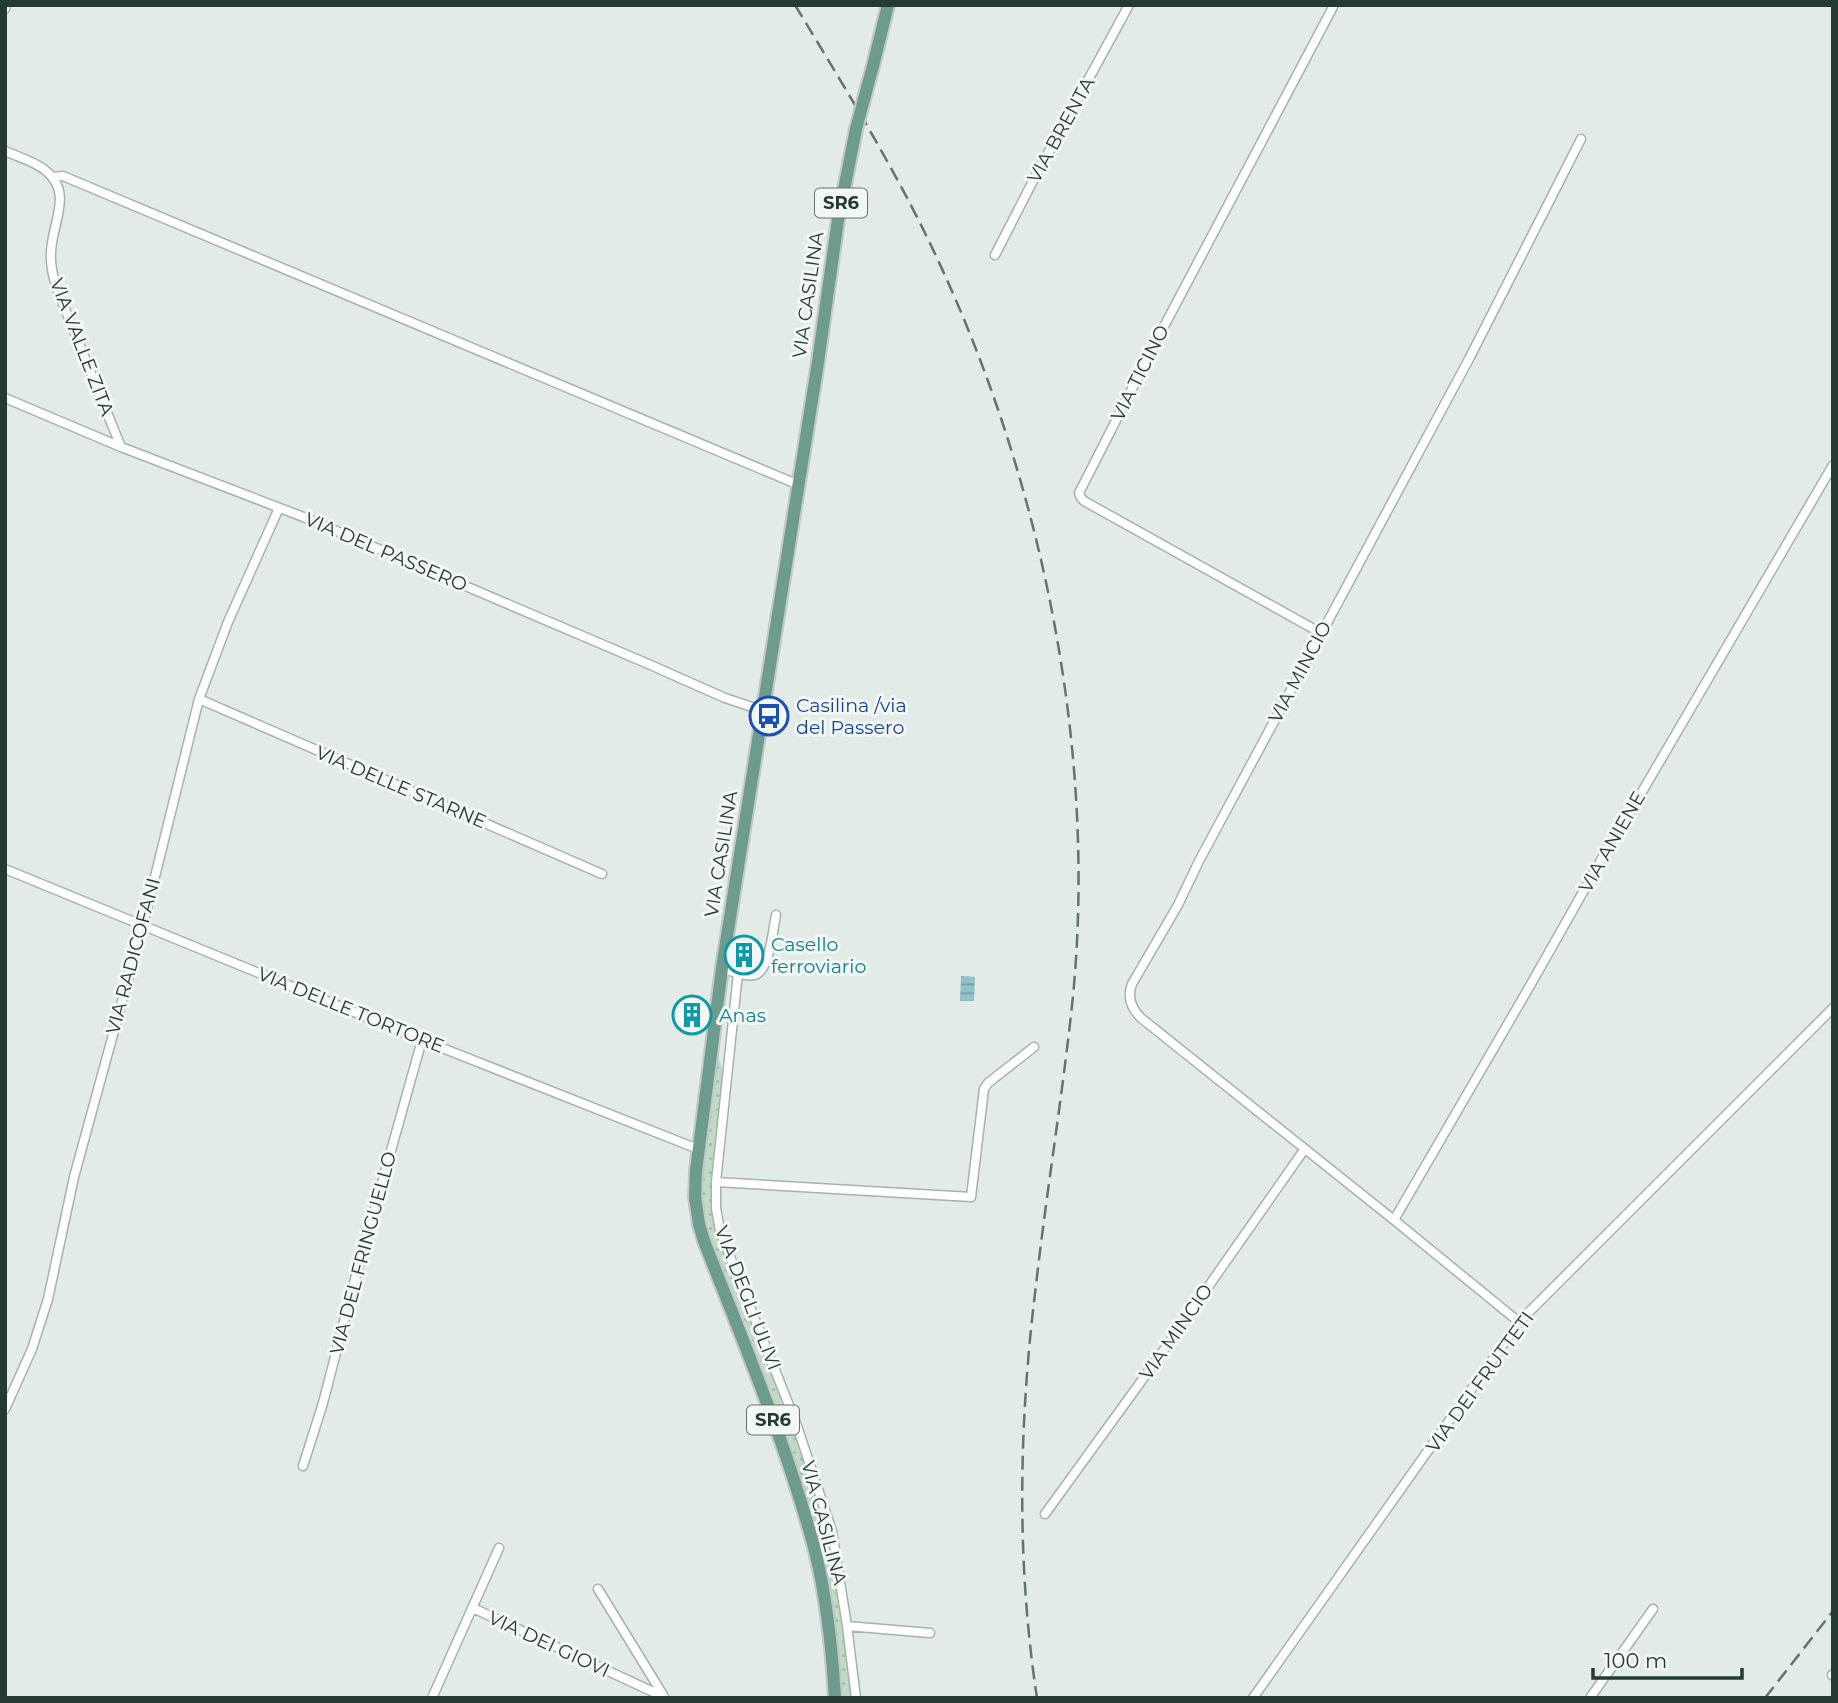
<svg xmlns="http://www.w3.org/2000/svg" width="1838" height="1703" viewBox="0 0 1838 1703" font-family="Montserrat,sans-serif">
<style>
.grass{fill:url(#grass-dots)}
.water{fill:url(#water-rules)}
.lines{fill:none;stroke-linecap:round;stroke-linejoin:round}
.minor-casing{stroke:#a6b2ae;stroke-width:11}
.primary-casing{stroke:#c2c8c6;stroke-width:16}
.minor{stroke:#fff;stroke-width:8}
.primary{stroke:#6d9b8e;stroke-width:12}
.rail{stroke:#5f766f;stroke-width:2.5;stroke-dasharray:14 7;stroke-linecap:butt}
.primary-bridge-casing{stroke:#c2c8c6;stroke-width:16;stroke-linecap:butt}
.primary-bridge{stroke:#6d9b8e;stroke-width:12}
.labels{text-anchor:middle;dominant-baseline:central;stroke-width:6;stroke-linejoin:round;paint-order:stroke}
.shield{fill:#f3f8f5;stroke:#63736e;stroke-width:2}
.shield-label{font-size:18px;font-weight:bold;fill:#253a34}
.street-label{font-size:19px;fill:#253a34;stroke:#f3f8f5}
.transit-label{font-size:19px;fill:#164399;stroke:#f3f8f5;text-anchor:start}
.culture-label{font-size:19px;fill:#0d838f;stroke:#f3f8f5;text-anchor:start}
</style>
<defs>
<pattern id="grass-dots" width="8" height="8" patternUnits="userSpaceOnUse" patternTransform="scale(1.75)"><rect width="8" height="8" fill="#bfdac5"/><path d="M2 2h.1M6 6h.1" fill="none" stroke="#a4bcaa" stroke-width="1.8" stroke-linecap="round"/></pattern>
<pattern id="water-rules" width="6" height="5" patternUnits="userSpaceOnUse" patternTransform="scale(1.75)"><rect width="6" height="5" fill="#92c2ca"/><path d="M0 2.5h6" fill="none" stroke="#779fa5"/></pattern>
</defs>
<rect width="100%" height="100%" fill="#e3ebe7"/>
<path class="grass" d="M 716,1053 L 721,1064 L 724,1076 L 714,1208 L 827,1528 L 835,1566 L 853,1698 L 843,1698 C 838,1645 833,1591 820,1539 C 808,1494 792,1450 777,1407 C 765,1373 752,1340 739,1307 C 721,1262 700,1223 702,1174 Z"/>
<path class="water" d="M 961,976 L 975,977 L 974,1001 L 960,1001 Z"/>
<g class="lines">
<defs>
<path id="minor" d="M 5,9 L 6,5
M 5,151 C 18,157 34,161 45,170 C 74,193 52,222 51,252 C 50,265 53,277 57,289 L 121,447
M 52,177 L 63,176 L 799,485
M 995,255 L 1034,179 L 1129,5
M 5,398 L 121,447 L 306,518 L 646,663 L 725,698 L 764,711
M 1321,633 L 1084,501 L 1081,498 L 1079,493 L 1160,334 L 1334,5
M 199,699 L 602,874
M 5,869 L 422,1040 L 698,1149
M 722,968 C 731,971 744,977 754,975 C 770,972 773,928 776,915
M 738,973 L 716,1182 L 716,1208 L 720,1231 L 796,1423 L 832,1531 L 847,1626 L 856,1698
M 716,1182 L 971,1197 L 984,1089 L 988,1083 L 1034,1047
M 1394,1220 L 1531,984 L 1613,839 L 1632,809 L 1833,465
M 1519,1322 L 1394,1220 L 1141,1018 C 1131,1008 1127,997 1132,984 L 1178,905 L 1199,861 L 1469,359 L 1581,139
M 5,1409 L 32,1349 L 48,1299 L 74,1177 L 143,925 L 199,699 L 228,622 L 279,508
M 303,1466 L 323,1403 L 355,1279 L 422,1040
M 1045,1514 L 1166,1347 L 1304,1150
M 598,1589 L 663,1695
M 473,1608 L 664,1697
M 847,1626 L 930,1633
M 1832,1675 L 1833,1674
M 432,1698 L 499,1548
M 1253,1698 L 1519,1322 L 1833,1008
M 1590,1698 L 1653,1609"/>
<path id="primary" d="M 873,66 L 888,5
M 835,1698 C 832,1648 827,1599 815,1551 C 807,1520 797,1489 787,1459 C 762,1385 732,1313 704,1241 L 699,1224 L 695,1197 L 696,1171 L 722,968 L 818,362 L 838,220 L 856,129"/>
</defs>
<use href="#minor" class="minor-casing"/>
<use href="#primary" class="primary-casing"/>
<use href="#minor" class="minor"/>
<use href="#primary" class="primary"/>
<path class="rail" d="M 795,5 C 839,78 884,151 922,227 C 1037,458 1098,738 1073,996 C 1063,1093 1047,1188 1036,1285 C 1019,1421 1016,1561 1037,1698
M 1765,1698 L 1833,1611"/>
<defs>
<path id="primary-bridge" d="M 856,129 L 873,66"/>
</defs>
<use href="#primary-bridge" class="primary-bridge-casing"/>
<use href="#primary-bridge" class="primary-bridge"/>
</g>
<defs>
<symbol id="bus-ring" viewBox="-11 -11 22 22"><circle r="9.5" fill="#f3f8f5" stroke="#1a4fb4" stroke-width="1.5"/><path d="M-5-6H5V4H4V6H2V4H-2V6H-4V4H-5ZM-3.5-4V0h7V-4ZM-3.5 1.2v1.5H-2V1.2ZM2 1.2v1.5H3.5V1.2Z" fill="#1a4fb4"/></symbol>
<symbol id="building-ring" viewBox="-11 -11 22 22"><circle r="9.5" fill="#f3f8f5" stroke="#0f9aa8" stroke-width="1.5"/><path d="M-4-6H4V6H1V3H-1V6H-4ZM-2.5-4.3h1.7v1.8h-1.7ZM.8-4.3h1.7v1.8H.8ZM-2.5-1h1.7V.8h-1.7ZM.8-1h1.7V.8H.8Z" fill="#0f9aa8"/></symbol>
</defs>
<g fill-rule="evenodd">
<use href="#bus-ring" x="747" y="694" width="44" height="44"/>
<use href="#building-ring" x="722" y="933" width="44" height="44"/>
<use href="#building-ring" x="670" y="993" width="44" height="44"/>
</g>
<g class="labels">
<g class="shield">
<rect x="815" y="188.5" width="52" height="29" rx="5"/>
<rect x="747" y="1405.5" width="52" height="29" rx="5"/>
</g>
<g class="shield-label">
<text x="841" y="203">SR6</text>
<text x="773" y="1420">SR6</text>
</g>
<g class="street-label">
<text transform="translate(1061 130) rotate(-61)">VIA BRENTA</text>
<text transform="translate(808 295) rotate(-82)">VIA CASILINA</text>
<text transform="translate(82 347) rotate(69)">VIA VALLE ZITA</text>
<text transform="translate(1140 373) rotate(-63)">VIA TICINO</text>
<text transform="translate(386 552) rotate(23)">VIA DEL PASSERO</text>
<text transform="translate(1300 672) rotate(-62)">VIA MINCIO</text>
<text transform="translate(401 787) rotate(23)">VIA DELLE STARNE</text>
<text transform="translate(1612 842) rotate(-60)">VIA ANIENE</text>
<text transform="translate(721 854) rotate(-81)">VIA CASILINA</text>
<text transform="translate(133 956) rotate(-75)">VIA RADICOFANI</text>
<text transform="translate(351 1010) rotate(22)">VIA DELLE TORTORE</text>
<text transform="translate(363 1253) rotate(-75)">VIA DEL FRINGUELLO</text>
<text transform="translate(748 1298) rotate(69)">VIA DEGLI ULIVI</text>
<text transform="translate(1176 1332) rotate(-55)">VIA MINCIO</text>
<text transform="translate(1480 1382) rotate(-54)">VIA DEI FRUTTETI</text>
<text transform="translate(824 1523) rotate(75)">VIA CASILINA</text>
<text transform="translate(549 1644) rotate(25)">VIA DEI GIOVI</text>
</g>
<g class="transit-label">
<text x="796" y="705">Casilina /via<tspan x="796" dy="22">del Passero</tspan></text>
</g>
<g class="culture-label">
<text x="771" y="944">Casello<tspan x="771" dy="22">ferroviario</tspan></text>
<text x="719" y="1015">Anas</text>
</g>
</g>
<rect width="1838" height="1703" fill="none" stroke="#253a34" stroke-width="14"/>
<path d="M1593 1668v10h149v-10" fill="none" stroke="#253a34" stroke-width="3.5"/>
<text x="1604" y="1668" font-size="21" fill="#253a34" stroke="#f3f8f5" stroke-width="5" paint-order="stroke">100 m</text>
</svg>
